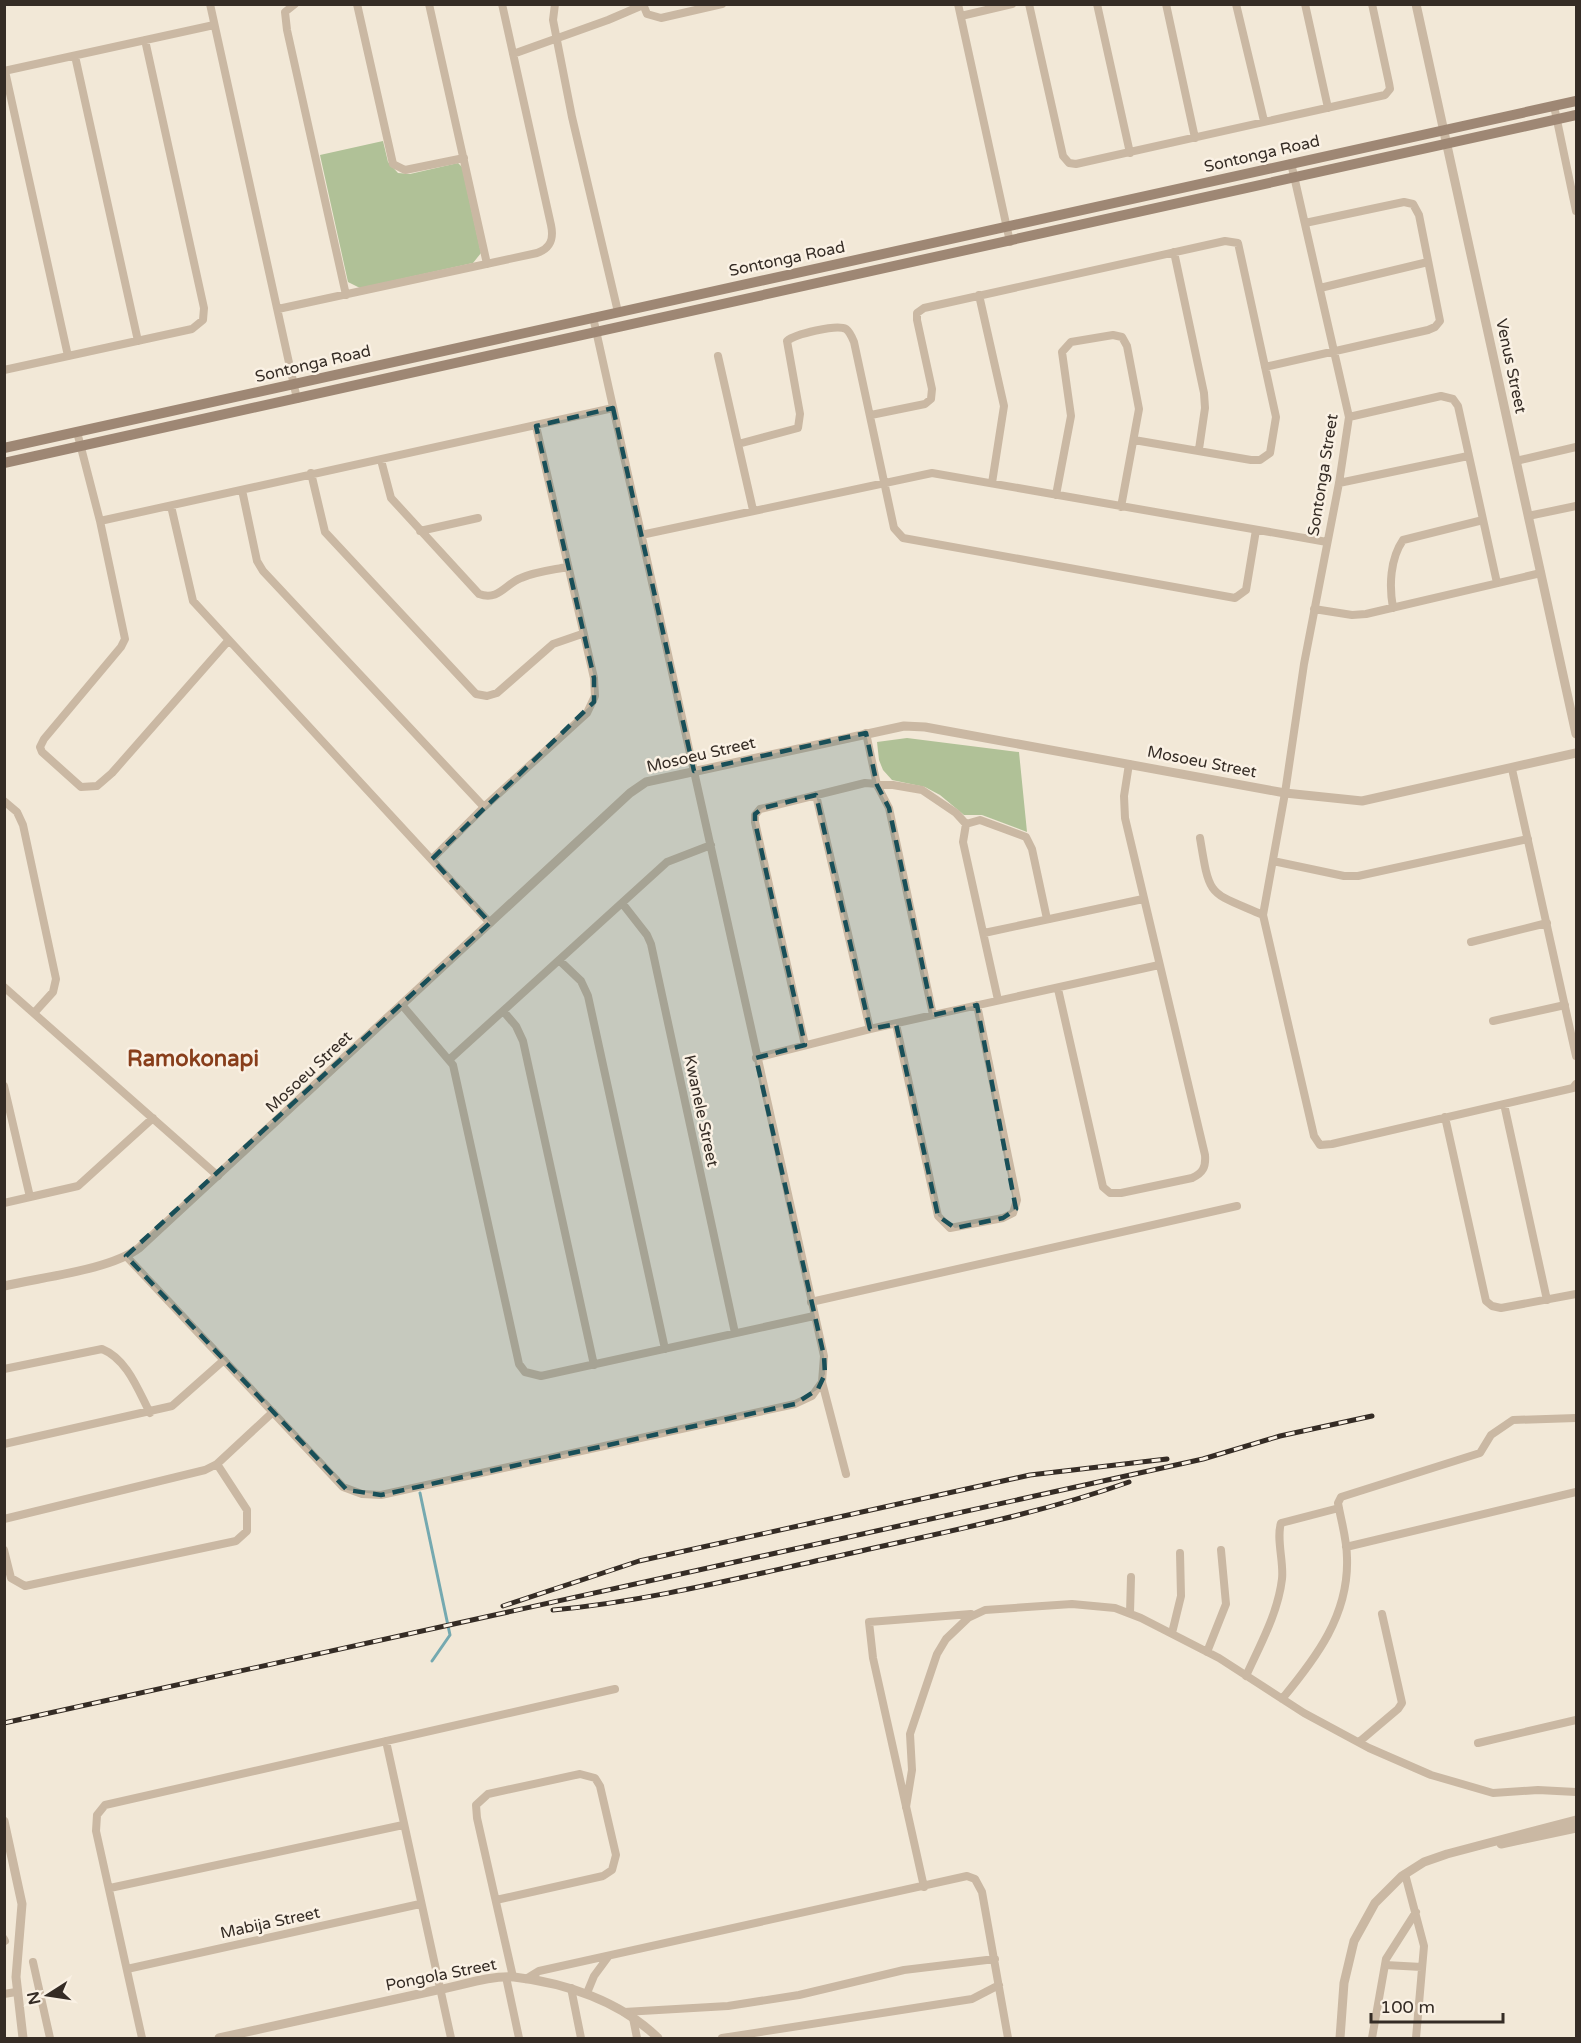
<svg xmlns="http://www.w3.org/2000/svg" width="1581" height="2043" viewBox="0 0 1581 2043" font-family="'Varela Round',sans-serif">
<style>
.green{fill:#b0c197}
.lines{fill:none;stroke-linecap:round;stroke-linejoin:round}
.stream{stroke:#75a9b0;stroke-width:3}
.minor{stroke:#cab8a3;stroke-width:8}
.tertiary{stroke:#cab8a3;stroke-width:9}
.secondary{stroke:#9e8774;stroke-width:10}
.rail-casing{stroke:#352c25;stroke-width:5}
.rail{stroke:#faf1e4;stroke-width:3;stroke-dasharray:9;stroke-linecap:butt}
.marked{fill:#194f58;fill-opacity:0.2;stroke:#194f58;stroke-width:4.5;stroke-dasharray:12 8;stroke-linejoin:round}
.labels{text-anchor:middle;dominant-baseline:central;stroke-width:5;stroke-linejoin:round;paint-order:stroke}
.street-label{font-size:16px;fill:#352c25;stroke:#faf1e4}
.district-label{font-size:22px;font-weight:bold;fill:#883e1b;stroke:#faf1e4}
</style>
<rect width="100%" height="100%" fill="#f2e8d7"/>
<path class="green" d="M 383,141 L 388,162 L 398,173 L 410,174 L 458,163 L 462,167 L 481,253 L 473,263 L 360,288 L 348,282 L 320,155 Z
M 907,738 L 1019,752 L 1027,832 L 982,815 L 964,815 L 940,795 L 925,787 L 892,780 L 883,770 L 879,760 L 877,742 Z"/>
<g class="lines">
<path class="stream" d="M 420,1493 L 450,1635 L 432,1661"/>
<path class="minor" d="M 210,4 L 297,399
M 295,4 L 285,12 L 287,30 L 346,295
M 357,4 L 393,164 L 405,170 L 464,158
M 429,4 L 487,264
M 555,4 L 553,20 L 572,117 L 618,312
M 643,4 L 647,14 L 661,18 L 722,4
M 958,4 L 1010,242
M 1029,4 L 1063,156 L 1069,163 L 1076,164 L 1385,95 L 1390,89 L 1389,83 L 1372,4
M 1097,4 L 1130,153
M 1166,4 L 1195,138
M 1236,4 L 1264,121
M 1305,4 L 1328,108
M 961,16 L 1012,4
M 513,54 L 608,20 L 643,5
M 75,56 L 138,341
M 4,71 L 214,25
M 5,71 L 68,356
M 1554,106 L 1576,211
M 1291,163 L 1349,417 L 1339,483 L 1304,664 L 1285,793 L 1263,915 L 1314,1136 L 1320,1145 L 1332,1144 L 1573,1088 L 1576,1084
M 1174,252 L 1204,393 L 1205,408 L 1199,449
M 1320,288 L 1428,262
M 979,295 L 1004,406 L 992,483
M 278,309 L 537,253 C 551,248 554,239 551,225 L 502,4
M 593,317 L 824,1356 L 822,1382 L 846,1474
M 718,356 L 753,510
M 1265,367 L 1428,330 L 1435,327 L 1440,321 L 1419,215 L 1413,204 L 1404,202 L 1305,223
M 4,370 L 192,329 L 203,320 L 204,308 L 145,40
M 871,415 L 925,404 L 931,399 L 932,389 L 917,320 L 917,313 L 924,308 L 1225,241 L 1238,243 L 1276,417 L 1270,453 L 1260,460 L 1251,460 L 1134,440
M 1349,417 L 1441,396 L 1453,399 L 1458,406 L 1497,583
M 77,432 L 100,521 L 125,639 L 121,647 L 44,739 L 40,747 L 42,752 L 81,787 L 97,786 L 112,773 L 228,641
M 738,444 L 798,428 L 800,414 L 787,341 C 795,334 837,324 846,329 C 850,332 852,337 854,342 L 894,528 L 903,538 L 1235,598 L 1246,590 L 1256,530
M 381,460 L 391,498 L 479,594 C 499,601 505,584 521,578 C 534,572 552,570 567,567
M 1516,461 L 1576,447
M 311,473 L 325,532 L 476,694 L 487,696 L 497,693 L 553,644 L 582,634
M 1339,483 L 1468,456
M 242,490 L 257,561 L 263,571 L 484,807
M 1056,495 L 1071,416 L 1062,352 L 1071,342 L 1113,335 L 1122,337 L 1127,346 L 1139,409 L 1121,507
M 171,506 L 193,601 L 490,923
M 1528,516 L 1576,506
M 100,521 L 613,408
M 420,531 L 478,518
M 641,535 L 932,473 L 1327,542
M 1393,608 C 1389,586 1390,559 1403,540 L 1483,520
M 1314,609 L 1352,615 L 1366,614 L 1541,573
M 866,733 L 877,785 L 889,808 L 933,1015
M 1512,769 L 1576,1056
M 816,795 L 870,1029
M 4,801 L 17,812 L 23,825 L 56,979 L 53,992 L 34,1013
M 966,824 L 963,842 L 998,1000
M 1200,838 C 1210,899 1208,891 1263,915
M 432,859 L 484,807 L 587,713 L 595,696 L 594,678 L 536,426
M 1273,861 L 1344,876 L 1358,876 L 1528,839
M 622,903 L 647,935 L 651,944 L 735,1333
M 984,933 L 1143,899
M 1471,942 L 1547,923
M 560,961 L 581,981 L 588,996 L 665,1349
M 4,987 L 218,1176
M 1058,989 L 1103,1187 L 1110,1193 L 1121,1193 L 1192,1178 C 1203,1173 1206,1167 1205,1155 L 1125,818 L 1124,796 L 1129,764
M 402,1005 L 453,1065 L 519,1364 L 525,1372 L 541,1376 L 814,1316
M 504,1012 L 516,1026 L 523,1041 L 594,1365
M 1493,1021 L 1565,1005
M 896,1024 L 938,1216 L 950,1228 L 1003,1218 L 1013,1213 L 1017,1200 L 977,1005
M 805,1045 L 755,822 L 755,815 L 760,809 L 865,783 L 893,785 L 922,790 L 956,813 L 966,824 L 980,820 L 1026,837 L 1032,849 L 1047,919
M 756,1058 L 870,1029 L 1159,965
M 450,1059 L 667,862 L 711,845
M 4,1086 L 30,1197
M 1504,1104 L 1547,1300
M 1445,1117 L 1486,1301 L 1492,1306 L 1501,1308 L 1576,1294
M 4,1203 L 78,1186 L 153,1118
M 126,1256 L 343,1487 L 362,1494 L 381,1495 L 795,1404 L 812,1396 L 822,1382
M 811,1302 L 1237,1206
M 4,1369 L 102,1349 C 127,1359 138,1390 150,1413
M 4,1444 L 172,1406 L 224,1360
M 4,1519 L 205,1470 L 217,1464 L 273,1412
M 1346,1547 L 1576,1492
M 4,1550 L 11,1578 L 25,1586 L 236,1541 L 247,1531 L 247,1510 L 217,1464
M 1130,1613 L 1131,1577
M 1172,1633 L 1181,1596 L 1180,1553
M 1207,1652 L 1226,1604 L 1221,1550
M 1246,1676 C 1260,1645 1278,1613 1282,1579 C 1284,1562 1276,1539 1281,1523 L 1339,1508
M 1282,1699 C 1316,1658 1349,1615 1347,1558 C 1347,1539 1341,1521 1338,1503 L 1341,1497 L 1480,1453 L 1491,1435 L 1513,1420 L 1576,1418
M 386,1741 L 451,2038
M 1359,1742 L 1398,1709 L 1402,1703 L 1382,1614
M 1478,1743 L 1576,1720
M 906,1807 L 912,1770 L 910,1734 L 937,1654 L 946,1639 L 968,1618 L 985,1610 L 1072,1604 L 1115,1608 L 1141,1618 L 1219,1658 L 1304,1713 L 1369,1748 L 1431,1775 L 1493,1793 L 1538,1790 L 1576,1792
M 1405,1874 L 1424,1946 L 1416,2038
M 924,1887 L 873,1658 L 869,1622 L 971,1614
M 110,1888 L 403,1825
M 496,1900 L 603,1876 L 612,1870 L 616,1855 L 600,1786 L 595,1778 L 580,1774 L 488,1794 L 476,1805 L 477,1818 L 513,1977
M 4,1939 L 5,1941
M 33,1962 L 50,2038
M 1385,1965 L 1422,1967
M 127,1969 L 420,1904
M 506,1977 L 519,2038
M 526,1979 L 539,1971 L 967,1876 L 975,1879 L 982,1892 L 1008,2038
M 571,1988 L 581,2038
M 587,1993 L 594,1976 L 608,1957
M 4,1994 L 16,1992
M 624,2012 L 728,2006 L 799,1995 L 904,1970 L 995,1959
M 633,2018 L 637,2038
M 142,2038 L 96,1831 L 97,1815 L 105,1805 L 615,1689
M 722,2038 L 972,1999 L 999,1985
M 1372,2038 L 1386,1959 L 1416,1912"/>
<path class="tertiary" d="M 1416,4 L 1576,734
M 4,1286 C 42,1277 110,1270 139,1248 L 630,793 L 646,782 L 904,726 L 925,727 L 1285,793 L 1362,801 L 1576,753
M 4,1821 L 22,1904 L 16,1977 L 23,2038
M 1501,1844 L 1576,1828
M 219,2038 C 292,2022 364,2006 437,1990 C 460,1986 490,1975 514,1977 C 566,1983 620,2001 658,2038
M 1340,2038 L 1344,1983 L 1354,1941 L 1375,1903 L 1402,1876 L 1424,1862 L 1447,1854 L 1576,1820"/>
<path class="secondary" d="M 4,448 L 1576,101
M 4,463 L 1576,115"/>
<defs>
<path id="rail" d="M 503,1606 L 639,1561 L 1030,1475 L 1167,1459
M 553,1610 C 651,1601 746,1576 843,1555 C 939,1533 1036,1515 1129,1482
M 4,1723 L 1203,1459 L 1280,1436 L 1372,1416"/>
</defs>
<use href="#rail" class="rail-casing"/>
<use href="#rail" class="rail"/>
</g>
<path class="marked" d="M 613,408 L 694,771 L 866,733 L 877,785 L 889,808 L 933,1015 L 977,1005 L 1016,1209 L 1003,1218 L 955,1228 L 938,1216 L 896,1024 L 870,1029 L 816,795 L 763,808 L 755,814 L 755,822 L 805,1045 L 756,1058 L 824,1356 L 825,1374 L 818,1389 L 795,1404 L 381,1495 L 347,1490 L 126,1256 L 490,923 L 432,859 L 594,702 L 594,678 L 536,426 Z"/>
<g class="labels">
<g class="street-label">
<text transform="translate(1262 154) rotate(-13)">Sontonga Road</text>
<text transform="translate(787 259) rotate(-12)">Sontonga Road</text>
<text transform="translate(313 364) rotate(-13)">Sontonga Road</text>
<text transform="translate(1511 366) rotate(78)">Venus Street</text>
<text transform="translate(1323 475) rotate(-81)">Sontonga Street</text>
<text transform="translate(701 755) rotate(-13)">Mosoeu Street</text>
<text transform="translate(1202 762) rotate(11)">Mosoeu Street</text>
<text transform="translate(309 1072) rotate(-43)">Mosoeu Street</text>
<text transform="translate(701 1111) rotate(78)">Kwanele Street</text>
<text transform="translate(270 1923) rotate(-12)">Mabija Street</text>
<text transform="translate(441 1975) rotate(-11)">Pongola Street</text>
</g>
<g class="district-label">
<text x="193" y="1059">Ramokonapi</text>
</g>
</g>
<rect width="1581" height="2043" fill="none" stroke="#352c25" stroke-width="12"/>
<g transform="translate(48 1995) rotate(258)" stroke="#faf1e4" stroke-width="4.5" paint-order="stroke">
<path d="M0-4.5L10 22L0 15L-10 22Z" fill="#352c25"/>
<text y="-9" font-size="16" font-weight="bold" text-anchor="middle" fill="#352c25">N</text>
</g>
<path d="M1371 2013v9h132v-9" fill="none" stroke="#352c25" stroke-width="3"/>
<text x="1380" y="2013" font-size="18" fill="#352c25" stroke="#faf1e4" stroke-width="4.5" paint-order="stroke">100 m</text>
</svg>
